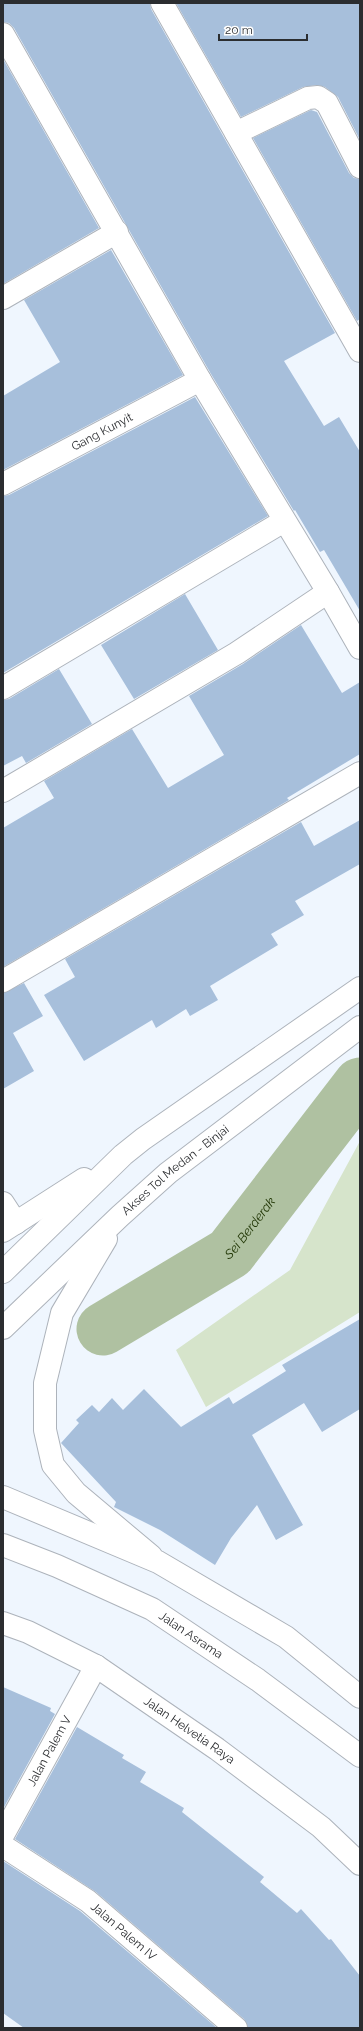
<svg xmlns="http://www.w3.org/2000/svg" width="363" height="2031" viewBox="0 0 363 2031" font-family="Raleway,sans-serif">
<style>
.green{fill:#d6e4cb}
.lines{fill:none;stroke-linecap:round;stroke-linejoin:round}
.river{stroke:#afc1a1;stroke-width:53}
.building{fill:#a7bfdb}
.minor-casing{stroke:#adb3bb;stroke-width:24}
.primary-casing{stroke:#adb3bb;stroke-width:24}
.trunk-casing{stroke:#adb3bb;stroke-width:24}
.minor{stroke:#fff;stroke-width:22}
.primary{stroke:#fff;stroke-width:22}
.trunk{stroke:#fff;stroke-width:22}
.labels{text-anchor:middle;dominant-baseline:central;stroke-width:4;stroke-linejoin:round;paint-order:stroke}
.street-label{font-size:12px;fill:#2b2d30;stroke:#fff}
.water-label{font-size:13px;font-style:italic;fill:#223706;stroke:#fff}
</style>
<rect width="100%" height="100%" fill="#eff6fe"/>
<path class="green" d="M 360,1141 L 360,1312 L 206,1407 L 176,1350 L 290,1270 Z"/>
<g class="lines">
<path class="river" id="s1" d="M 103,1329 L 230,1253 L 360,1084"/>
</g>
<path class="building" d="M 3,3 L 150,3 L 151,9 L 335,333 L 284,361 L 324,426 L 339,417 L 360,452 L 360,611 L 324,550 L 320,552 L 295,510 L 294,511 L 211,374 L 14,28 L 9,23 L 3,22 Z
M 176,3 L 360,3 L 360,140 L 338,97 L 325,87 L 317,85 L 303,87 L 241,117 Z
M 3,59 L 99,228 L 3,284 Z
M 311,110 L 317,112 L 349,173 L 354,178 L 360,179 L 360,319 L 357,321 L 253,138 Z
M 111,250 L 183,375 L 3,470 L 3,396 L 60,362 L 24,300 Z
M 195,397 L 268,516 L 3,673 L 3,496 L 9,495 Z
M 185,594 L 218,650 L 134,699 L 101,645 Z
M 301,625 L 342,693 L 360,682 L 360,754 L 287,798 L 289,800 L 3,967 L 3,828 L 54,798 L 44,781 L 132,729 L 168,788 L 224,755 L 189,696 L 243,664 Z
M 59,669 L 92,724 L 26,763 L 22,756 L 3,766 L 3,700 L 9,699 Z
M 360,820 L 360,864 L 295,901 L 304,915 L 271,934 L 278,945 L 210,986 L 218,1000 L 190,1016 L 186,1009 L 156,1028 L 152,1020 L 84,1061 L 44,995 L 75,977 L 65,959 L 301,822 L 314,846 Z
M 24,983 L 43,1016 L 13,1033 L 34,1071 L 3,1089 L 3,993 Z
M 360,1319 L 360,1409 L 322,1432 L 304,1403 L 252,1435 L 303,1525 L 276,1540 L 257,1505 L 231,1538 L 215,1565 L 160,1530 L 114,1507 L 116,1502 L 61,1443 L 79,1423 L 76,1420 L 92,1405 L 99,1412 L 112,1398 L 123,1410 L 144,1389 L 181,1427 L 229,1397 L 233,1404 L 286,1371 L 282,1365 Z
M 3,1687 L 51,1708 L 50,1711 L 55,1714 L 3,1809 Z
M 77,1727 L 124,1755 L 122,1758 L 146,1772 L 140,1782 L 184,1808 L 182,1812 L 264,1877 L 260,1882 L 297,1913 L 301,1909 L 329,1940 L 331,1939 L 360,1976 L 360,2028 L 248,2028 L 244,2019 L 96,1892 L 15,1839 Z
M 3,1861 L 80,1911 L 217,2028 L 24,2028 L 3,2013 Z"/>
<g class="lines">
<defs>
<g id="minor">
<path d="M 162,3 L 360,351"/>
<path d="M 3,34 L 200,380 L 328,592 L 360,648"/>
<path d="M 236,133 L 308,98 L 318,97 L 327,103 L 360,167"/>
<path d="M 3,298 L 117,232"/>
<path id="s2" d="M 3,484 L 200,380"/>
<path d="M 3,688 L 284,521"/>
<path d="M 3,791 L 237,653 L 328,592"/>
<path d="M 3,981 L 360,773"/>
<path d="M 3,1203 L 16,1223"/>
<path id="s3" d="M 3,1623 L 28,1632 L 96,1666 L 217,1749 L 321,1827 L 360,1864"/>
<path id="s4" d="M 3,1835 L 96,1666"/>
<path id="s5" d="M 3,1846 L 88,1901 L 236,2028"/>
</g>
<g id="primary">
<path d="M 3,1231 L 84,1179"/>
<path d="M 106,1239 L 62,1313 L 45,1383 L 45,1430 L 53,1465 L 76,1493 L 151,1556"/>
<path d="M 3,1272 L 123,1155 L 143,1139 L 360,988"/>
<path id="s6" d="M 3,1328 L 120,1216 L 168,1173 L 360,1027"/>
</g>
<g id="trunk">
<path d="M 3,1497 L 158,1562 L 286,1637 L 360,1697"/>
<path id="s7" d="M 3,1545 L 57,1566 L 152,1609 L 258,1680 L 360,1756"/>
</g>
</defs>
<use href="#minor" class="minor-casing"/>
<use href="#primary" class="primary-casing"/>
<use href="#trunk" class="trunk-casing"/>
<use href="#minor" class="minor"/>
<use href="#primary" class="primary"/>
<use href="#trunk" class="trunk"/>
</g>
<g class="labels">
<g class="street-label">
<text stroke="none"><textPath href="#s2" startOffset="112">Gang Kunyit</textPath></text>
<text stroke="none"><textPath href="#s6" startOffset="234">Akses Tol Medan - Binjai</textPath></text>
<text stroke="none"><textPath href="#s7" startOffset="209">Jalan Asrama</textPath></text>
<text stroke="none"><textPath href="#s3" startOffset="216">Jalan Helvetia Raya</textPath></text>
<text stroke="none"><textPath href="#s4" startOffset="96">Jalan Palem V</textPath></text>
<text stroke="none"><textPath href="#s5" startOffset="148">Jalan Palem IV</textPath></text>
</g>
<g class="water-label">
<text stroke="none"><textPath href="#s1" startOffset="180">Sei Berderak</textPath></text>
</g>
</g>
<rect width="363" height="2031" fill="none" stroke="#2b2d30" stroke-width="8"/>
<path d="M219 34v6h88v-6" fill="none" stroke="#2b2d30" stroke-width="2"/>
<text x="225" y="34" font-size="12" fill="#2b2d30" stroke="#ffffff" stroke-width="3" paint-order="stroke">20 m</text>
</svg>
